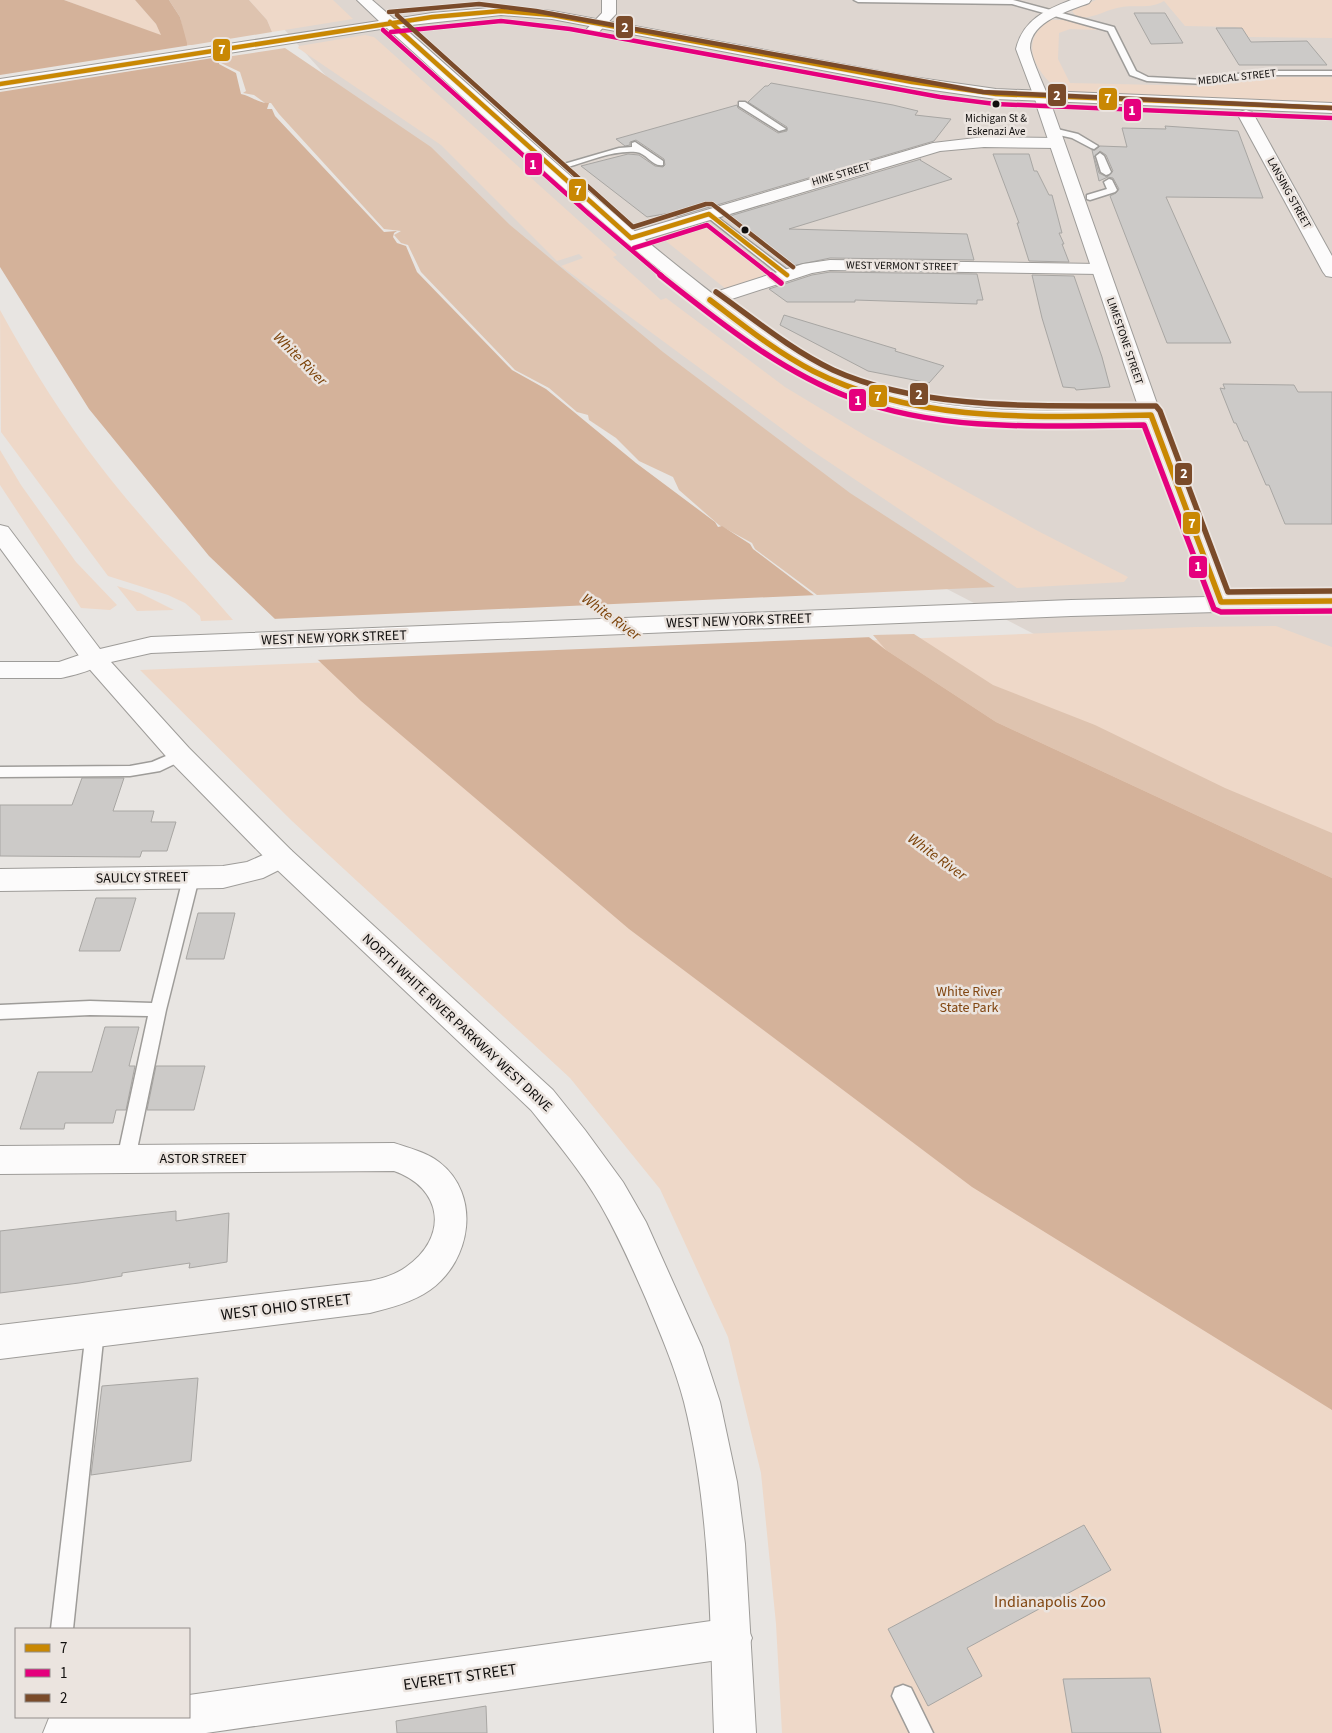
<svg xmlns="http://www.w3.org/2000/svg" width="1332" height="1733" viewBox="0 0 1332 1733" font-family="'Source Sans 3',sans-serif">
<style>
.built{fill:#ded6d0}
.green{fill:#eed8c8}
.forest{fill:#dec3af}
.water{fill:#d4b29a}
.pier{fill:#e8e5e2}
.building{fill:#cccac8;stroke:#a8a6a3;fill-rule:evenodd}
.lines{fill:none;stroke-linecap:round;stroke-linejoin:round}
.lane-casing{stroke:#9e9c99;stroke-width:3}
.street-casing{stroke:#9e9c99;stroke-width:2}
.secondary-casing{stroke:#9e9c99;stroke-width:2}
.lane{fill:#fcfbfb;fill-rule:evenodd}
.street{fill:#fcfbfb;fill-rule:evenodd}
.secondary{fill:#fcfbfb;fill-rule:evenodd}
.bus-1-far1-casing{stroke:#ebe4df;stroke-width:6}
.bus-1-casing{stroke:#ebe4df;stroke-width:9}
.bus-2-far1-casing{stroke:#ebe4df;stroke-width:6}
.bus-2-casing{stroke:#ebe4df;stroke-width:9}
.bus-3-far1-casing{stroke:#ebe4df;stroke-width:6}
.bus-3-casing{stroke:#ebe4df;stroke-width:9}
.bus-1-far1{stroke:#c98803;stroke-width:4.5}
.bus-1{stroke:#c98803;stroke-width:5.5}
.bus-2-far1{stroke:#e5007d;stroke-width:4.5}
.bus-2{stroke:#e5007d;stroke-width:5.5}
.bus-3-far1{stroke:#7a4b2a;stroke-width:4.5}
.bus-3{stroke:#7a4b2a;stroke-width:5.5}
.bus-dot{fill:#100e0d;stroke:#ebe4df;stroke-width:2}
.labels{text-anchor:middle;dominant-baseline:central;stroke-width:5;stroke-linejoin:round;paint-order:stroke}
.far-street-label{font-size:11px;fill:#100e0d;stroke:#ebe4df}
.far-bus-label{font-size:11px;fill:#100e0d;stroke:#ebe4df}
.street-label{font-size:14px;fill:#100e0d;stroke:#ebe4df}
.park-label{font-size:14px;fill:#814611;stroke:#ebe4df}
.water-label{font-size:15px;font-style:italic;fill:#7a4006;stroke:#ebe4df}
.near-street-label{font-size:16px;fill:#100e0d;stroke:#ebe4df}
.near-park-label{font-size:16px;fill:#814611;stroke:#ebe4df}
.line-badge{stroke:#ebe4df;stroke-width:2}
.badge-label{font-size:14px;text-anchor:middle;font-weight:bold;fill:#fff}
</style>
<rect width="100%" height="100%" fill="#e8e5e2"/>
<path class="built" d="M 258,0 L 1332,0 L 1332,788 L 800,513 L 454,219 Z"/>
<path class="green" d="M 64,0 L 135,0 L 156,24 L 162,36 Z
M 249,0 L 333,0 L 353,19 L 272,32 L 267,20 Z
M 1096,0 L 1332,0 L 1332,38 L 1248,37 L 1243,29 L 1235,27 L 1185,26 L 1164,1 C 1151,9 1136,5 1122,7 C 1106,9 1093,20 1077,17 L 1072,11 Z
M 1051,20 L 1065,20 L 1098,30 L 1070,29 L 1059,33 L 1058,59 L 1070,83 L 1204,86 L 1264,77 L 1332,77 L 1332,104 L 1076,95 C 1070,94 1063,92 1058,89 C 1034,72 1018,38 1051,20 Z
M 365,35 L 374,37 L 617,255 L 613,257 L 661,300 L 666,298 L 785,387 L 866,436 L 1036,530 L 1128,577 L 1124,582 L 1017,588 L 808,448 L 561,266 L 583,258 L 579,254 L 557,261 L 441,145 L 298,48 L 299,46 Z
M 701,222 L 707,224 L 771,271 L 770,273 L 726,289 L 657,234 Z
M 0,310 C 30,365 63,418 101,467 C 142,520 189,569 233,620 L 201,621 L 200,616 L 185,603 L 168,595 L 108,576 L 1,432 Z
M 0,450 L 21,485 L 76,562 L 117,605 L 110,610 L 81,608 L 0,485 Z
M 117,586 L 140,593 L 174,610 L 137,611 Z
M 1276,626 L 1332,647 L 1332,1733 L 782,1733 L 776,1624 L 761,1473 L 728,1337 L 660,1189 L 570,1078 L 292,821 L 140,670 L 1195,627 Z"/>
<path class="forest" d="M 169,0 L 249,0 L 267,20 L 272,32 L 186,46 L 180,17 Z
M 285,48 L 431,147 L 510,225 L 663,352 L 850,493 L 995,587 L 817,595 L 755,549 L 752,543 L 719,525 L 679,490 L 673,477 L 639,461 L 616,438 L 589,420 L 588,415 L 577,412 L 549,388 L 515,370 L 421,272 L 408,245 L 401,243 L 394,235 L 401,231 L 384,229 L 279,114 L 271,103 L 265,103 L 254,95 L 243,93 L 246,91 L 240,72 L 221,63 L 219,58 Z
M 914,634 L 993,685 L 1095,725 L 1225,788 L 1332,833 L 1332,878 L 996,722 L 886,650 L 873,635 Z"/>
<path class="water" d="M 0,0 L 64,0 L 161,35 L 156,24 L 135,0 L 169,0 L 180,17 L 187,43 L 187,46 L 219,60 L 219,64 L 236,73 L 241,94 C 251,96 260,104 269,103 L 267,109 L 272,109 L 275,116 L 384,232 L 397,231 L 394,233 L 393,237 L 397,243 L 406,246 L 417,272 L 512,370 L 546,389 L 636,463 L 715,522 L 718,527 L 722,526 L 750,544 L 753,549 L 886,650 L 996,722 L 1332,878 L 1332,1410 L 972,1187 L 629,929 L 361,701 L 209,556 L 89,409 L 0,267 Z"/>
<path class="pier" d="M 191,45 L 219,57 L 0,92 L 0,75 Z
M 818,595 L 873,637 L 315,660 L 272,619 Z"/>
<path class="building" d="M 1134,13 L 1165,13 L 1183,43 L 1151,44 Z
M 1216,28 L 1242,28 L 1251,42 L 1307,41 L 1327,65 L 1239,65 Z
M 771,83 L 893,105 L 918,111 L 915,115 L 951,119 L 934,141 L 676,217 L 670,213 L 647,217 L 581,166 L 628,154 L 639,155 L 655,166 L 663,167 L 665,165 L 664,159 L 636,140 L 630,142 L 630,145 L 625,146 L 616,139 L 737,105 L 738,108 L 778,133 L 787,131 L 787,127 L 748,102 L 765,86 L 768,86 Z
M 1165,126 L 1238,131 L 1263,198 L 1166,197 L 1231,343 L 1167,343 L 1110,196 L 1116,193 L 1119,189 L 1113,178 L 1108,177 L 1099,181 L 1092,150 L 1095,150 L 1100,146 L 1127,147 L 1122,128 L 1166,129 ZM 1100,151 L 1106,155 L 1113,171 L 1107,177 L 1099,173 L 1094,157 Z
M 993,154 L 1029,154 L 1034,171 L 1037,171 L 1049,195 L 1052,195 L 1062,233 L 1059,233 L 1064,244 L 1062,244 L 1069,262 L 1029,261 L 1017,223 L 1019,223 Z
M 921,159 L 920,160 L 952,179 L 789,229 L 967,234 L 974,260 L 830,258 L 792,266 L 730,216 Z
M 830,272 L 977,274 L 983,300 L 977,300 L 977,304 L 855,300 L 855,302 L 787,302 L 769,289 L 812,275 Z
M 1032,275 L 1074,276 L 1102,357 L 1110,387 L 1076,390 L 1075,388 L 1063,387 L 1042,318 Z
M 784,315 L 896,349 L 895,351 L 944,366 L 929,383 L 868,371 L 780,325 Z
M 1223,384 L 1294,385 L 1298,392 L 1332,392 L 1332,524 L 1285,524 L 1269,485 L 1266,485 L 1247,441 L 1244,441 L 1236,423 L 1234,423 L 1220,388 L 1225,389 Z
M 82,778 L 124,778 L 113,811 L 154,811 L 151,822 L 176,822 L 167,851 L 142,851 L 140,857 L 0,856 L 0,805 L 72,805 Z
M 96,898 L 136,898 L 120,951 L 79,951 Z
M 198,913 L 235,913 L 224,959 L 186,959 Z
M 105,1027 L 139,1027 L 129,1066 L 135,1066 L 126,1110 L 116,1110 L 113,1123 L 65,1123 L 64,1129 L 20,1129 L 38,1072 L 92,1072 Z
M 156,1066 L 205,1066 L 194,1110 L 147,1110 Z
M 176,1211 L 176,1221 L 229,1213 L 227,1262 L 189,1268 L 190,1263 L 122,1273 L 122,1276 L 79,1283 L 0,1293 L 0,1231 Z
M 198,1378 L 191,1461 L 91,1475 L 102,1386 Z
M 1084,1525 L 1111,1570 L 967,1648 L 982,1676 L 928,1706 L 888,1629 Z
M 1150,1678 L 1161,1733 L 1072,1733 L 1063,1679 Z
M 486,1706 L 487,1733 L 397,1733 L 396,1721 Z"/>
<g class="lines">
<defs>
<path id="lane" d="M 854,0 L 1013,0 L 1114,27 L 1136,71 L 1148,77 L 1205,80 L 1254,71 L 1332,71 L 1332,75 L 1254,75 L 1205,84 L 1147,81 L 1130,75 L 1108,31 L 1012,4 L 858,2 Z
M 739,102 L 745,102 L 786,129 L 779,131 L 739,106 Z
M 1053,128 L 1078,134 L 1098,146 L 1094,149 L 1091,148 L 1072,138 L 1050,133 L 1050,129 Z
M 635,142 L 663,161 L 663,165 C 652,167 647,153 636,152 C 614,150 589,161 568,167 L 564,164 L 619,148 L 632,147 L 632,143 Z
M 1100,153 L 1104,156 L 1111,172 L 1109,174 L 1106,175 L 1101,172 L 1096,156 Z
M 1109,179 L 1112,180 L 1117,190 L 1115,192 L 1090,200 L 1087,199 L 1087,195 L 1107,189 L 1104,182 Z
M 709,211 L 791,273 L 791,277 L 783,277 L 706,216 L 706,212 Z
M 180,750 L 185,751 L 187,755 L 185,759 L 160,771 L 130,776 L 0,777 L 0,767 L 130,766 L 152,762 Z
M 191,872 L 196,874 L 199,878 L 166,1010 L 135,1159 L 132,1165 L 126,1167 L 120,1165 L 117,1159 L 148,1016 L 90,1015 L 0,1019 L 0,1005 L 90,1001 L 152,1003 L 183,878 L 186,874 Z
M 95,1322 L 102,1324 L 104,1331 L 73,1629 L 51,1629 L 86,1331 L 88,1324 Z
M 903,1685 L 911,1688 L 933,1733 L 910,1733 L 892,1696 L 895,1688 Z"/>
<path id="street" d="M 602,0 L 616,0 L 616,14 L 597,34 L 587,34 L 585,31 L 602,13 Z
M 1071,0 L 1091,0 L 1089,3 C 1069,11 1030,21 1030,48 C 1031,58 1048,96 1053,107 L 1051,110 L 1039,110 L 1016,49 C 1023,20 1045,10 1071,0 Z
M 1246,110 L 1252,112 L 1254,115 L 1332,256 L 1332,277 L 1326,276 L 1323,272 L 1238,115 L 1240,112 Z
M 984,137 L 1056,138 L 1062,140 L 1064,143 L 1062,146 L 1056,148 L 984,147 L 940,151 L 637,242 L 631,243 L 625,242 L 622,238 L 625,234 L 933,143 Z
M 830,260 L 1100,264 L 1106,265 L 1109,269 L 1106,273 L 1100,274 L 830,270 L 812,273 L 710,306 L 703,304 L 701,300 L 703,296 L 803,264 Z
M 94,650 L 103,652 L 106,658 C 99,670 74,675 61,678 L 0,678 L 0,662 L 59,662 Z
M 281,847 L 291,850 L 295,857 L 291,864 L 263,878 L 223,888 L 0,891 L 0,869 L 223,866 L 247,862 Z
M 394,1143 C 409,1148 426,1152 439,1162 C 482,1195 471,1261 430,1290 C 413,1302 390,1308 370,1313 L 0,1359 L 0,1325 L 370,1281 C 383,1278 395,1275 406,1267 C 449,1237 443,1188 394,1171 L 0,1174 L 0,1146 Z
M 732,1618 L 746,1624 L 752,1638 L 746,1652 L 732,1658 L 206,1733 L 43,1733 L 49,1718 L 54,1717 L 189,1717 L 189,1695 Z"/>
<path id="secondary" d="M 357,0 L 372,0 L 394,19 L 432,13 L 501,7 L 552,11 L 912,77 L 996,89 L 1332,103 L 1332,113 L 996,99 L 912,87 L 552,19 L 501,15 L 402,26 C 491,104 578,186 670,260 C 736,313 805,368 888,392 C 969,416 1056,410 1139,409 L 1037,107 L 1039,104 L 1051,104 L 1161,415 L 1230,596 L 1332,593 L 1332,609 L 1071,616 L 151,653 L 111,662 L 189,748 L 291,850 L 553,1090 L 585,1130 L 623,1182 L 646,1222 L 702,1347 L 720,1402 L 737,1482 L 745,1544 L 756,1733 L 714,1733 C 710,1623 711,1510 684,1402 C 675,1367 660,1333 646,1299 C 632,1267 618,1235 600,1204 C 581,1171 555,1140 531,1110 L 271,864 L 171,762 L 85,664 L 0,548 L 0,525 L 8,527 L 100,649 L 151,637 L 1071,600 L 1207,597 L 1143,421 C 1053,422 960,428 873,401 C 789,375 721,320 654,265 C 562,190 476,108 387,28 L 0,89 L 0,79 L 379,21 Z"/>
</defs>
<use href="#lane" class="lane-casing"/>
<use href="#street" class="street-casing"/>
<use href="#secondary" class="secondary-casing"/>
<use href="#lane" class="lane"/>
<use href="#street" class="street"/>
<use href="#secondary" class="secondary"/>
<defs>
<path id="bus-1-far1" d="M 390,22 L 631,238 L 709,214 L 787,275
M 0,84 L 432,17 L 501,11 L 552,15 L 912,82 L 996,94 L 1332,108"/>
<path id="bus-1" d="M 710,300 C 743,325 776,352 813,371 C 917,424 1037,417 1151,415 L 1221,602 L 1332,601"/>
<path id="bus-2-far1" d="M 383,30 L 589,214 L 662,276
M 391,32 L 501,21 L 570,29 L 940,97 L 995,104 L 1332,118
M 634,248 L 707,225 L 772,276"/>
<path id="bus-2" d="M 660,275 C 719,322 780,371 851,398 C 944,433 1046,426 1144,425 L 1214,609 L 1221,612 L 1332,611
M 771,275 L 781,283"/>
<path id="bus-3-far1" d="M 389,12 L 479,4 L 536,11 L 983,92 L 1332,108
M 397,15 L 633,227 L 706,204 L 712,204 L 793,267"/>
<path id="bus-3" d="M 716,292 C 754,319 791,350 833,370 C 927,413 1054,405 1156,406 L 1160,411 L 1228,592 L 1332,591"/>
</defs>
<use href="#bus-1-far1" class="bus-1-far1-casing"/>
<use href="#bus-1" class="bus-1-casing"/>
<use href="#bus-2-far1" class="bus-2-far1-casing"/>
<use href="#bus-2" class="bus-2-casing"/>
<use href="#bus-3-far1" class="bus-3-far1-casing"/>
<use href="#bus-3" class="bus-3-casing"/>
<use href="#bus-1-far1" class="bus-1-far1"/>
<use href="#bus-1" class="bus-1"/>
<use href="#bus-2-far1" class="bus-2-far1"/>
<use href="#bus-2" class="bus-2"/>
<use href="#bus-3-far1" class="bus-3-far1"/>
<use href="#bus-3" class="bus-3"/>
</g>
<g class="bus-dot">
<circle cx="996" cy="104" r="4.5"/>
<circle cx="745" cy="230" r="4.5"/>
</g>
<g class="labels">
<g class="far-street-label">
<text transform="translate(1237 77) rotate(-6)">MEDICAL STREET</text>
<text transform="translate(841 174) rotate(-16)">HINE STREET</text>
<text transform="translate(1289 193) rotate(61)">LANSING STREET</text>
<text transform="translate(902 266) rotate(1)">WEST VERMONT STREET</text>
<text transform="translate(1125 341) rotate(71)">LIMESTONE STREET</text>
</g>
<g class="far-bus-label">
<text x="996" y="118">Michigan St &amp;<tspan x="996" dy="13">Eskenazi Ave</tspan></text>
</g>
<g class="street-label">
<text transform="translate(739 621) rotate(-2)">WEST NEW YORK STREET</text>
<text transform="translate(334 638) rotate(-2)">WEST NEW YORK STREET</text>
<text transform="translate(142 878) rotate(-1)">SAULCY STREET</text>
<text transform="translate(457 1023) rotate(43)">NORTH WHITE RIVER PARKWAY WEST DRIVE</text>
<text x="203" y="1159">ASTOR STREET</text>
</g>
<g class="park-label">
<text x="969" y="992">White River<tspan x="969" dy="16">State Park</tspan></text>
</g>
<g class="water-label">
<text transform="translate(300 359) rotate(45)">White River</text>
<text transform="translate(611 617) rotate(36)">White River</text>
<text transform="translate(937 857) rotate(36)">White River</text>
</g>
<g class="near-street-label">
<text transform="translate(286 1307) rotate(-7)">WEST OHIO STREET</text>
<text transform="translate(460 1677) rotate(-8)">EVERETT STREET</text>
</g>
<g class="near-park-label">
<text x="1050" y="1602">Indianapolis Zoo</text>
</g>
</g>
<g class="line-badge">
<rect x="615" y="15" width="19" height="24" rx="5" fill="#7a4b2a"/>
<rect x="212" y="38" width="19" height="24" rx="5" fill="#c98803"/>
<rect x="1047" y="83" width="20" height="24" rx="5" fill="#7a4b2a"/>
<rect x="1098" y="87" width="20" height="24" rx="5" fill="#c98803"/>
<rect x="1123" y="98" width="19" height="24" rx="5" fill="#e5007d"/>
<rect x="524" y="152" width="19" height="24" rx="5" fill="#e5007d"/>
<rect x="568" y="178" width="19" height="24" rx="5" fill="#c98803"/>
<rect x="909" y="382" width="20" height="24" rx="5" fill="#7a4b2a"/>
<rect x="868" y="384" width="20" height="24" rx="5" fill="#c98803"/>
<rect x="848" y="388" width="19" height="24" rx="5" fill="#e5007d"/>
<rect x="1174" y="462" width="19" height="24" rx="5" fill="#7a4b2a"/>
<rect x="1182" y="511" width="19" height="24" rx="5" fill="#c98803"/>
<rect x="1188" y="555" width="20" height="24" rx="5" fill="#e5007d"/>
</g>
<g class="badge-label">
<text x="625" y="32">2</text>
<text x="222" y="54">7</text>
<text x="1057" y="100">2</text>
<text x="1108" y="103">7</text>
<text x="1132" y="115">1</text>
<text x="533" y="169">1</text>
<text x="578" y="195">7</text>
<text x="919" y="399">2</text>
<text x="878" y="401">7</text>
<text x="858" y="405">1</text>
<text x="1184" y="478">2</text>
<text x="1192" y="528">7</text>
<text x="1198" y="571">1</text>
</g>
<rect x="15" y="1628" width="175" height="90" fill="#ebe4df" stroke="#938e8b"/>
<rect x="25" y="1644" width="25" height="8" fill="#c98803" stroke="#938e8b"/>
<text x="60" y="1653" font-size="15" fill="#100e0d">7</text>
<rect x="25" y="1669" width="25" height="8" fill="#e5007d" stroke="#938e8b"/>
<text x="60" y="1678" font-size="15" fill="#100e0d">1</text>
<rect x="25" y="1694" width="25" height="8" fill="#7a4b2a" stroke="#938e8b"/>
<text x="60" y="1703" font-size="15" fill="#100e0d">2</text>
</svg>
